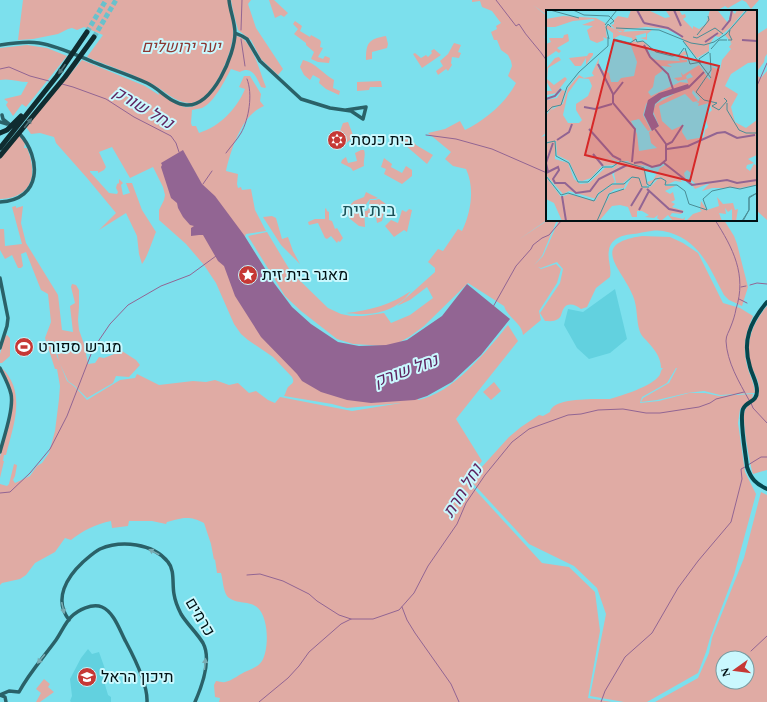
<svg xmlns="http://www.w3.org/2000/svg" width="767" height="702" viewBox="0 0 767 702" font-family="Spectral,Heebo,serif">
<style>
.built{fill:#62d1df}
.green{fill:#e0aba4;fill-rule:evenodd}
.water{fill:#926593}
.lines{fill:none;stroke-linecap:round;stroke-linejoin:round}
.stream{stroke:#926593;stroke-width:1}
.highway-tunnel{stroke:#69c1cc;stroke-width:5;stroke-dasharray:5 2.5;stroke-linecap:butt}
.secondary{stroke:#2a6168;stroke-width:3.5}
.primary{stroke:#06464d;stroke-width:4}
.highway{stroke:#102c30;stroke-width:5}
.oneway{fill:#517378}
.oneway2{fill:#7aacb3}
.labels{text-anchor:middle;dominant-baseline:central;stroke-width:4;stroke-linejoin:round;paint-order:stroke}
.park-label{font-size:16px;font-style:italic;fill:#8b3732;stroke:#caf8fe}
.poi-label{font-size:16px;fill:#001013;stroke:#caf8fe;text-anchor:start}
.street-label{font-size:16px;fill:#001013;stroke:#caf8fe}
.water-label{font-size:17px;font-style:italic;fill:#5e2460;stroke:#caf8fe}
.quarter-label{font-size:18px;fill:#1a5057;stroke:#caf8fe}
.inset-river{fill:none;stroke:#926593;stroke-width:2}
.inset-road{fill:none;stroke:#4a8d96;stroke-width:1}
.view{fill:#d62828;fill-opacity:0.15;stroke:#d62828;stroke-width:2}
.inset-edge{fill:none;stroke:#001013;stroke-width:2}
</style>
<rect width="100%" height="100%" fill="#7ce0ed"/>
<path class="built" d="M 615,289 L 627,339 L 610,353 L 589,359 L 577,348 L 564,325 L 568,309 L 583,312 Z
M 88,649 L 92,654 L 99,652 L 105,669 L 101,671 L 108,695 L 111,697 L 111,702 L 71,702 L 70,701 L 72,696 L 70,679 L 81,658 Z"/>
<path class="green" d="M 23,0 L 228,0 C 229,10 233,20 233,30 C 235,49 212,105 189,103 C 174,102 164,90 152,84 C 131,73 108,66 87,57 L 103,35 L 84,27 L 77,30 L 72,28 L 68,29 L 58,34 L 33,39 L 18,40 Z
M 231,0 L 251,0 L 248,4 L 256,28 L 283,69 L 278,75 L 261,59 L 251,40 L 238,30 L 233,11 Z
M 269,0 L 274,0 L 288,13 L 284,17 L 281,15 L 275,18 Z
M 472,0 L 759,0 L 751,9 L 746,2 L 742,0 L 728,8 L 725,6 L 716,11 L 547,11 L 547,15 L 533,5 L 547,16 L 547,24 L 544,28 L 547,26 L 547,40 L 543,35 L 547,42 L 547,130 L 546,133 L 541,137 L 547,135 L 547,220 L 518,240 L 548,220 L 557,220 L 542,256 L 534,265 L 543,256 L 559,220 L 724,220 L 734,236 L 737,244 L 748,287 L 742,306 L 729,300 L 724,295 C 709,267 699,238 663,231 C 654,229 642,233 633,234 C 623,235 611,238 609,250 C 607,259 612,268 610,277 L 596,288 L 587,307 L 581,309 C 576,305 568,302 564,308 C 561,312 562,317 558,319 C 554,322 549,321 545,321 L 540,313 L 560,283 L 563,269 L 557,262 L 541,268 L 538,267 L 541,269 L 556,264 L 561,269 L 557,283 L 539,311 L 541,320 L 523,335 C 522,323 508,318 504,306 L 468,283 L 424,326 L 409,337 L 396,344 L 386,346 L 353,344 L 337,339 L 301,311 L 285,296 L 248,236 L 267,232 L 291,272 L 328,308 L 341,314 L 351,316 L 363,316 L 384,313 L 391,323 L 410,315 L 433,298 L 427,287 L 410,300 L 397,306 L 435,272 L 435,268 L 428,262 L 438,249 L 443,251 L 458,229 L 462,231 C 471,212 475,188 466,169 L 453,166 L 445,159 L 451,152 L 428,133 L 445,129 L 460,121 L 465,130 C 485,120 505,104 516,83 L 508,76 L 512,66 L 511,61 L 508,55 L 501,50 L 497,40 L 494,40 L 491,32 L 497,29 L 496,26 L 501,23 L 492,11 L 482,7 L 480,1 L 472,2 Z
M 295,21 L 302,26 L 300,31 L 310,37 L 311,35 L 320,40 L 321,42 L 320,47 L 323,48 L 318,57 L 323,59 L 325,56 L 330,58 L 329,63 L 318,62 L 311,59 L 314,52 L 306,45 L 306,43 L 294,34 L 298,29 L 293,24 Z
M 767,28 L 767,54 L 765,57 L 764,62 L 756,73 L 756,35 Z
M 236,36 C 252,37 260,74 266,87 L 265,88 L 261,87 C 257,78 252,65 240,72 L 231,69 C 225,80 214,103 202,108 C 199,109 195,109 192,110 L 191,123 L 192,126 L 196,126 L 199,133 C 220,126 236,110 245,89 L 239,87 L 244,76 L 250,76 L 261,94 L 260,101 L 264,106 C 260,108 256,110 253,113 C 239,125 230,153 226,171 L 238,174 L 237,184 L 238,188 L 241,187 L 242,190 L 251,189 L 255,210 L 266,231 L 246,234 L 236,261 L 286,349 L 418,396 L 418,400 C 452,394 487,351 508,325 L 518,341 L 456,419 L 482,461 L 467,481 L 542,563 L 569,567 L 595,592 L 600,631 L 588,698 L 612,702 L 219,702 L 220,698 L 215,697 L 214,685 L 216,681 C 219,681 223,683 225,682 C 232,681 241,673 247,671 C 253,668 258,667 262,661 C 269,649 269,619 258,608 C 250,600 235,605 227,596 C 223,590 223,580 221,573 L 217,573 L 215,559 L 214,560 L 211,544 L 204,523 C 189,515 182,518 167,522 L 166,524 L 152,521 L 129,521 L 128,526 L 112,528 L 111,521 C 96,524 82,531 71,540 L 65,538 L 55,552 L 35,563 L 26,575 L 20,579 L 2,583 L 0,585 L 0,484 L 7,486 L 9,484 L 14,464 L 17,465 L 15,476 L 13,480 L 15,483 L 30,476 L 37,466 L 42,463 L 49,453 L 55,431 L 59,399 L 60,386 L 57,369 L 55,369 L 45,338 C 54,344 55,352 59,361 C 57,351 54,343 45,338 L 51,322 L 48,294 L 41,290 L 26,252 L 21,254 L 23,266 L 21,268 L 18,268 L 12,255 L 5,259 L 0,250 L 0,229 L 4,229 L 5,246 L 22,244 L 12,207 L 16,206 L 16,208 L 23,206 L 21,223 L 26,243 L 58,295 L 62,330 L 73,332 L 70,306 L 75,303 L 71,287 L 72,284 L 76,285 L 79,290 L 79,307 L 78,320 L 79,330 L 84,344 L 88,364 L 95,363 L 99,357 L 104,358 L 122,351 L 136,360 L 140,365 L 129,377 L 116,376 L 113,383 L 87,398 L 75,386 L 68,381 L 60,364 L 67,381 L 75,387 L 87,400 L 120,380 L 135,378 L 137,374 L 159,385 L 193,381 L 206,382 L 215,380 L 229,385 L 238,383 L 249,393 L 256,391 L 268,400 L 275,403 L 280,397 L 352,411 L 401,403 L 347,408 L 332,404 L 284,396 C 286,393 286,390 288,387 C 292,383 295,383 292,377 L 273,357 L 248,340 L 241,334 L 234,324 L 216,283 L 204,265 L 186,244 L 159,220 L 159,210 L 164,200 L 165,195 L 163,187 L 153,167 L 130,178 L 112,147 L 99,152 L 106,167 L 104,170 L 98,173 L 98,171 L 90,171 L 90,172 L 109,193 L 117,194 L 118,192 L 116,188 L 117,184 L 119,183 L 119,179 L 123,183 L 121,185 L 123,195 L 130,193 L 126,183 L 132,183 L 142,210 L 156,232 C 152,241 148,256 142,264 L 139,254 L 137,236 L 126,213 L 99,230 L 116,213 L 87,178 L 56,143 L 54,137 L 40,133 L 31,134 L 26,127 L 82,60 L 145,86 L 159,95 L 158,91 C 166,97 175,105 185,107 C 192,108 197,105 202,101 C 224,86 228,59 236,36 Z
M 386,36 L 388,44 L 387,48 L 372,52 L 372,59 L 366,60 C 366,42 369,39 386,36 Z
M 454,43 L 461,45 L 458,52 L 461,53 L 459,58 L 452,57 L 451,63 L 452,65 L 448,71 L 446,69 L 438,75 L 436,71 L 443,66 L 440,61 L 448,54 Z
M 27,45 L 47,48 L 67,56 L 26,107 L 22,104 L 13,116 L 6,105 L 8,102 L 4,99 L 21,95 L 28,82 C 18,82 10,78 0,80 L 0,48 Z
M 434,49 L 441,55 L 422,68 L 413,54 L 415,53 L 421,58 L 426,55 L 428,57 L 432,53 L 431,51 Z
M 303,60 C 316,63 323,74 334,80 L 333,88 L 340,91 L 339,95 L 326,89 L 319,83 L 320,79 L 313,75 L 310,80 L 304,75 L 300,67 Z
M 767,71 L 767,220 L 756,210 L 756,75 L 761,78 Z
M 381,81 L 382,87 L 370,87 L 369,90 L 357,91 L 357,82 Z
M 348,122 L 353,135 L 350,140 L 344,145 L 337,135 L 340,131 L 343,123 Z
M 400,134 L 408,135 L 416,145 L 433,155 L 427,164 L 405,145 L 399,142 Z
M 19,135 L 25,143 L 24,148 L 27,148 C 38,174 33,198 0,199 L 0,159 Z
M 361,150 L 364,150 C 366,155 363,161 364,166 L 353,171 L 351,168 L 341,163 L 342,160 L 346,157 L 348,163 L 357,161 L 355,153 Z
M 384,158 L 392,164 L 391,167 L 402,173 L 406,166 L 412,170 L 412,176 L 402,184 L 384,174 L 386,169 L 381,167 Z
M 366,192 L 378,198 L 374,199 L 370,199 L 364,207 L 365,227 L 359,226 L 349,218 L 347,209 L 351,210 L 352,206 L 350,205 L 354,201 L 364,197 Z
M 379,199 L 386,204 L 382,207 L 384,213 L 382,221 L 377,223 L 376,217 L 365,217 L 365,211 L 369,210 L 367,209 L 373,207 L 372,204 L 369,204 L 370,200 L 375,200 Z
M 326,208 L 327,211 L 329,212 L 329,220 L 332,221 L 335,229 L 337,228 L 343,238 L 340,242 L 338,241 L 337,243 L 331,236 L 327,239 L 325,238 L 318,223 L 309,225 L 308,222 L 315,219 L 325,219 L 325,209 Z
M 409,209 L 412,210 L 407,232 L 404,230 L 394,237 L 385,226 L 391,220 L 398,223 L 402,210 L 406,212 Z
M 272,216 L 276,218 L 282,239 L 288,237 L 293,251 L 300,264 L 281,245 L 263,217 Z
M 642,236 L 670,237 L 683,243 L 698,253 L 723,303 L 740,308 L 753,316 C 745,335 742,348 748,369 C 751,378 754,383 755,393 L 720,395 L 704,391 L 687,393 L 657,400 L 641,402 L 643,398 L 669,383 L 677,368 L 676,368 L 667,383 L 642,397 L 640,403 L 659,401 L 689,393 L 705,393 L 719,396 L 753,394 L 752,399 L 746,403 L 740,409 L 738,423 L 745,472 L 756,494 L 734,575 L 710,638 L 706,652 L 698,673 L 647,702 L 624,702 L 590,696 L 606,614 L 597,588 L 574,566 L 529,544 L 470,480 L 509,437 L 521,427 L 539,415 L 543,416 L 550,412 C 552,397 598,399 610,399 C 621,396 652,386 659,376 C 661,374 660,371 663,368 L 661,368 C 661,356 653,348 646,340 C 643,337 641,335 640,332 C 636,321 638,308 633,296 C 622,268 588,244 642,236 Z
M 411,291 C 408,294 406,298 403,300 C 389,314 364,316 346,313 C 369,311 392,304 411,291 Z
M 767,306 L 767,470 L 753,474 C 750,464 741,418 745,410 C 749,402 758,403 759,391 C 760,380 753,373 750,362 C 745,341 754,321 767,306 Z
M 7,335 L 10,338 L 10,356 L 2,363 L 0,363 L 0,354 L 5,336 Z
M 2,368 C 27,393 13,426 6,455 L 4,455 L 3,461 L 4,461 L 0,478 L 0,457 L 13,399 Z
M 494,382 L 501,391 L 491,400 L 483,392 Z
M 761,492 L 767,495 L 767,702 L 655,702 L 698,678 L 709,653 L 712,638 L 744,558 ZM 723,658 L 747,658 L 747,682 L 723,682 Z
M 44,679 L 50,684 L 48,687 L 54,692 L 40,702 L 36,702 L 41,693 L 36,689 Z"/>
<path class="water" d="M 183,150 L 202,184 L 215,196 L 244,235 L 274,283 L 292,307 L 311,324 L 338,342 L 359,346 L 386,345 L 407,340 L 442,316 L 467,284 L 510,319 L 481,355 L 452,382 L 427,396 L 415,400 L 371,403 L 347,400 L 321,392 L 302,381 L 297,374 L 261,337 L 235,296 L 224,266 L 218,261 L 203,235 L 199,235 L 191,236 L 191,228 L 194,226 L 190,225 L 183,217 L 178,208 L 177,203 L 171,198 L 161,167 L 162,165 L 161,163 Z"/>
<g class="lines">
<path class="stream" d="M 496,0 L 516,26 L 519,24 C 527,38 539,48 547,61
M 241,30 L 242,0
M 241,39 L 245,66
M 0,69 L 9,67 L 30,76 L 49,81
M 62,84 L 73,87 L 106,99 L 134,117 L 171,136 L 176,143 L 179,152
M 756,88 L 767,63
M 426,135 L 456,139 L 492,149 L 547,173
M 226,153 C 231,146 237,140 241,133 C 249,119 253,94 247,79
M 203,184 L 212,171
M 715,220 C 733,248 747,275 736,309 C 735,315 733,321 731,326 C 729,332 726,335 726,341 C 727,362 739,382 749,400
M 750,285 L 757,283 L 767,284
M 741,287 L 746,286
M 739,299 L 747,303
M 493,307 L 516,266 L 531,249 L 533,245 L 542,238 L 549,235 L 562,220
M 751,403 L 753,408 L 767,423
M 748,465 L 761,457 L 767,457
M 0,493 L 10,492 L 30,473 L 50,449 L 67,416 L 93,349 L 110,324 L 128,305 L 161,286 L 190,275 L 216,256
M 247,575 L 260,574 L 283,581 L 309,594 L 317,601 L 339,615 L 351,619
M 402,607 L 407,620 L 415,633 L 451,684 L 459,702
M 751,651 L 767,636
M 259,702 L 288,678 L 299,666 L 309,652 L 341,624 L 351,619 L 373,619 L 399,610 L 414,593 L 428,566 L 457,524 L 466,503 L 485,475 L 512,442 L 529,429 L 568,415 L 581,414 L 598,410 L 623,409 L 646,413 L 660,413 L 699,407 L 710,403 L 716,399 L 744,392
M 601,702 L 605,691 L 625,657 L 652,633 L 678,588 L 698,561 L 731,522 L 742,479 L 741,469 L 745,467"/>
<path class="highway-tunnel" d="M 87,32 L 106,0
M 94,37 L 116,0"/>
<path class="secondary" d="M 235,33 L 242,36 L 247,39 L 260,61 L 301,99 L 330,108 L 351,111 L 363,119 L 366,107 L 346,110
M 0,45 C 13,43 26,41 39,43 C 58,46 76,55 93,62 C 111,69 130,75 147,83 C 160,89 171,104 186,105 C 213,107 235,54 235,33 C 235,22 230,11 229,0
M 2,115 L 3,119 L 13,127
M 0,122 L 7,124
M 0,202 C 42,200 42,158 19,133
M 0,278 L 8,318 L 7,326 L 0,348
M 0,368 C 4,376 9,385 11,394 C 14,408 4,437 0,452
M 69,620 C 53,599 67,577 83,562 C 89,557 94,552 100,549 C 121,540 153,543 168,562 C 175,570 172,584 174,594 C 175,601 178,608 181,614 C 187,624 197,633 203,643 C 212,660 202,686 195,702
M 0,695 L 9,691 L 19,692 C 29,673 43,658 56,640 C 61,633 65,623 71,617 C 78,610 92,603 102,607 C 114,612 120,631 126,642 C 134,657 148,685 147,702
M 0,695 L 5,697 L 6,702"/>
<path class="primary" d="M 767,302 C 750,322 742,341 750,367 C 752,375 757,382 757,391 C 757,403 747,400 743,409 C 739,420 746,455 747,467 C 751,479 756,484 767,489"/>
<path class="highway" d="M 0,133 L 7,130 L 21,116
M 0,148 L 57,76 L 87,32
M 0,156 L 65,77 L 94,37"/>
</g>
<defs><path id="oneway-solid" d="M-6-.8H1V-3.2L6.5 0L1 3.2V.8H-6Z"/></defs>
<g class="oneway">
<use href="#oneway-solid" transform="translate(62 69) rotate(125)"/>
<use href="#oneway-solid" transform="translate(28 123) rotate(-51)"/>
</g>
<g class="oneway2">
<use href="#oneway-solid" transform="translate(154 552) rotate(-152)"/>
<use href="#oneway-solid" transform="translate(63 608) rotate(77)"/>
<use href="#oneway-solid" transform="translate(41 659) rotate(129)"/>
<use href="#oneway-solid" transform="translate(205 664) rotate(-84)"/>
</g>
<defs>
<symbol id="synagogue-disc" viewBox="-11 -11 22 22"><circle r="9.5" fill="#c63835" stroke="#caf8fe"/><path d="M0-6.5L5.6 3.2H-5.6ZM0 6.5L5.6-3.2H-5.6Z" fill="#fff"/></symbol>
<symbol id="sight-disc" viewBox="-11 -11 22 22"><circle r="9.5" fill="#c63835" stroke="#caf8fe"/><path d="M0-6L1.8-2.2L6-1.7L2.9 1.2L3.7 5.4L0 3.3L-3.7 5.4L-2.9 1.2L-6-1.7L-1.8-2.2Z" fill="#fff"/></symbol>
<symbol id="stadium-disc" viewBox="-11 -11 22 22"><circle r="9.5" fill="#c63835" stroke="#caf8fe"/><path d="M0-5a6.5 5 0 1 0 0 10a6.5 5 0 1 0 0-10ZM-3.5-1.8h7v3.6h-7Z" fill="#fff"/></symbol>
<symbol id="school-disc" viewBox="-11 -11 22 22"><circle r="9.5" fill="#c63835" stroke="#caf8fe"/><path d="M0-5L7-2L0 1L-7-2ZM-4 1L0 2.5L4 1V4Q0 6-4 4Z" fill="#fff"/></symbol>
</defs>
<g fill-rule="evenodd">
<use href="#synagogue-disc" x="326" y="129" width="22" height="22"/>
<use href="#sight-disc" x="237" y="264" width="22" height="22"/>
<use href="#stadium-disc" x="13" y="336" width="22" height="22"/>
<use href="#school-disc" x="76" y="666" width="22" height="22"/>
</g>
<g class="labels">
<g class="park-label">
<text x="181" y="47">יער ירושלים</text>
</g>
<g class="poi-label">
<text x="351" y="140">בית כנסת</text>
<text x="262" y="275">מאגר בית זית</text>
<text x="38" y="347">מגרש ספורט</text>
<text x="101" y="677">תיכון הראל</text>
</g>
<g class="street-label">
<text transform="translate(200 617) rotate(59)">כרמים</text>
</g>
<g class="water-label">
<text transform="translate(143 108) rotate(31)">נחל שורק</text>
<text transform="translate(406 371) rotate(-20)">נחל שורק</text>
<text transform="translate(463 491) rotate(-58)">נחל חרת</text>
</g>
<g class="quarter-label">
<text x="369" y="210">בית זית</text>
</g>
</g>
<g transform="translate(546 10)">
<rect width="211" height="211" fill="#7ce0ed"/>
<path d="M 85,0 L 102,0 L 119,8 L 124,7 L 120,1 L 133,0 L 136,5 L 139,4 L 140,7 L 137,9 L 147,19 L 147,16 L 153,19 L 160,14 L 164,0 L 172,1 L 182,13 L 185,0 L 189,4 L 191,0 L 199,0 L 185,17 L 173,27 L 169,26 L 163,35 L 163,41 L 151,48 L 132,24 L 120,19 L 100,17 L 75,20 L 79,20 L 77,22 L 70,20 L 65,15 L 68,14 L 68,10 L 72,6 L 82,8 ZM 202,0 L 211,0 L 211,52 L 202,53 L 185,64 L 179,76 L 192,84 L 185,97 L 189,112 L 200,118 L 211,110 L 211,145 L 202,149 L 208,153 L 201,155 L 200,158 L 204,161 L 208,154 L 211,156 L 211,175 L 194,178 L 166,178 L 156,181 L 164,173 L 149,179 L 143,171 L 151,176 L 151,175 L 144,169 L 145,163 L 141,160 L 138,163 L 140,171 L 133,167 L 136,172 L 129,171 L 120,175 L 120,170 L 113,167 L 103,175 L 101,172 L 107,170 L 114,158 L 119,155 L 122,157 L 119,153 L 109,157 L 85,154 L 95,156 L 99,161 L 101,177 L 96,176 L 99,178 L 104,177 L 113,168 L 120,170 L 119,176 L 129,176 L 119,181 L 124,184 L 127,182 L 129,190 L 125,192 L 129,194 L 126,197 L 138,201 L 135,204 L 126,203 L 124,206 L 137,209 L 139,207 L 138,211 L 127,211 L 122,205 L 115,211 L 111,208 L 112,205 L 108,208 L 99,207 L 103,205 L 96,201 L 91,201 L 91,207 L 86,207 L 82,197 L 74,195 L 66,196 L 53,211 L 16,211 L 8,193 L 0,189 L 0,167 L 15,187 L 23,184 L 49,191 L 54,183 L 66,175 L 80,173 L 78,178 L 69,179 L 62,184 L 60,193 L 65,183 L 79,179 L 85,168 L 91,167 L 85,167 L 77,173 L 70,173 L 68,164 L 73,156 L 66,164 L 69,172 L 52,183 L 50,189 L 23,181 L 17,184 L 0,165 L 0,134 L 7,131 L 9,132 L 9,149 L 22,153 L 28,169 L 34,174 L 43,173 L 59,158 L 67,158 L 74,151 L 85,153 L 82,151 L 71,151 L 60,145 L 71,152 L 68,155 L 56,156 L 45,168 L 36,171 L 32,170 L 23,151 L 11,145 L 10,131 L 0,132 L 0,105 L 8,97 L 17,94 L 22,78 L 33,65 L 38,68 L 48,66 L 46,63 L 53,48 L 52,58 L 63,63 L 65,72 L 72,72 L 75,68 L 88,66 L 91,52 L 84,33 L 87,32 L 86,28 L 74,25 L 67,29 L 67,23 L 60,18 L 61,15 L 74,22 L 106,20 L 101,24 L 101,30 L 94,28 L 100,27 L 100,23 L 89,26 L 91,28 L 88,32 L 96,31 L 104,36 L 103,38 L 118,43 L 111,43 L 100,38 L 103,47 L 111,50 L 134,51 L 132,49 L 136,45 L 132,46 L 138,41 L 141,42 L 142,45 L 138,45 L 135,50 L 141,50 L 141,52 L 121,54 L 126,57 L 115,56 L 116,61 L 109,66 L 107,77 L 102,82 L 105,86 L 134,72 L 142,73 L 141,69 L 147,67 L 144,63 L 140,66 L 141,69 L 132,71 L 128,68 L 136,67 L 135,62 L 137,65 L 153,55 L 161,66 L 153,76 L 161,67 L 164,70 L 166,57 L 174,60 L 176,50 L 185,39 L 183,37 L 186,33 L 184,34 L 185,32 L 179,25 ZM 33,68 L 43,69 L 46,76 L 42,86 L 30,94 L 30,100 L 36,110 L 33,113 L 22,113 L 17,105 L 22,83 ZM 147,80 L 154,88 L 153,91 L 150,92 L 153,93 L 152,96 L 163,93 L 166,100 L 159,107 L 162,117 L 159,120 L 158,127 L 141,130 L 136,122 L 137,115 L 126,120 L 116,111 L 113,96 L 139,84 L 147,92 L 152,91 L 146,83 ZM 123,81 L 128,84 L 110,94 L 107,101 L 113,116 L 103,122 L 105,133 L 111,138 L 93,141 L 91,124 L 85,111 L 93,109 L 102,121 L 105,120 L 97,105 L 100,94 L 107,87 ZM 17,6 L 50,8 L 59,13 L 61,29 L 57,27 L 58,30 L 51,33 L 44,30 L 41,20 L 47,16 L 36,15 L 49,10 L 47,9 L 27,11 L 9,17 L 0,17 L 0,9 ZM 22,24 L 23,31 L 11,38 L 15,41 L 13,43 L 10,41 L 0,48 L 0,34 L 5,32 L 3,28 L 17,28 L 18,25 ZM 43,43 L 47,43 L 47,45 L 40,55 L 40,48 L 35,56 L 29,56 L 23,48 L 41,46 ZM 13,47 L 15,50 L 2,58 L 1,69 L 8,75 L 19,67 L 21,69 L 10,83 L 1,85 L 0,81 L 6,81 L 0,71 L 0,59 L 9,48 ZM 16,80 L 19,81 L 16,94 L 0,103 L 0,90 L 11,88 ZM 171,187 L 177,194 L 187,193 L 189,200 L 192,199 L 190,211 L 186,211 L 186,199 L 182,202 L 179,198 L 180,204 L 173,203 L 176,211 L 140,211 L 147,204 L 156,201 L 154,200 L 155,191 L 161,200 L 173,196 Z" fill="#e0aba4" fill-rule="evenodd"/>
<path d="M 142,74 L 144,78 L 116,88 L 109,94 L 107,104 L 113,116 L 106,121 L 98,105 L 102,90 L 113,83 Z" fill="#926593"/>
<path class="inset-river" d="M 91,0 L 98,13M 128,0 L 135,16M 98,13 L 122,18 L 137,27M 176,20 L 184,10 L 186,0M 196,30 L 211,31M 159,32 L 172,23M 98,35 L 104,47 L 122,64 L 127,79M 52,54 L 67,84 L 67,93 L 89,119 L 86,152M 143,77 L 158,62M 67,85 L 77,72M 0,89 L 9,86 L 15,79M 38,97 L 49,99 L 66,94M 43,119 L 67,146 L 75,150M 11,130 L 23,122 L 26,114M 120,135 L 126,132 L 137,115M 121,139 L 142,136 L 171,123 L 179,122 L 191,128 L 209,125M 47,144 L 57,156M 88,153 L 95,152 L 106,157 L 114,155 L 120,150 L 120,134 L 109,119M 118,153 L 146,175 L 181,170 L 191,173 L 211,170M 2,162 L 0,153 L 7,133M 0,163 L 12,157 L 13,160 L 7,169 L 9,173 L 19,173 L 30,183 L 44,181 L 53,169 L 81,155M 101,179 L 123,199 L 137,202M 16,186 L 20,211M 85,196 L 96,178M 93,200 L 103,181"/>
<path class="inset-road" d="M 4,0 L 33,8M 27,0 L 38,5 L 63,6 L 68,11 L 64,14M 59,15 L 71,0M 70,18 L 113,20 L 145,33 L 158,35 L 168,32 L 180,24 L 201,0M 151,25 L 163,10 L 162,6M 147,27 L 151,28 L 169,18 L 177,24M 63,29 L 60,17 L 62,14 L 65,17M 68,29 L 84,33 L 90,29 L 91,32 L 97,31 L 110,42 L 126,46 L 133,45 L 138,38M 182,30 L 186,30 L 183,24 L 184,20M 137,31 L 165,68M 139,38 L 144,54 L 155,52M 165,39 L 173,30 L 181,30M 164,43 L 165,60 L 150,82 L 158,90 L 171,93 L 166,96 L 173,100 L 181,91 L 178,88M 154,54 L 153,49 L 163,42M 181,93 L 181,100 L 193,120 L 200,123 L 211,123M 0,103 L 6,97 L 15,95 L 21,77 L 33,62 L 62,36 L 62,27M 0,133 L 9,131 L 10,146 L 23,153 L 32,172 L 42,172 L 57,157 L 66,157 L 75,151 L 98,158 L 101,174 L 104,176M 0,166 L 15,185 L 22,183 L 48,191 L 52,184 L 66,174 L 78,174 L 86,167 L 93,168 L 96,177 L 103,177M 104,176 L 109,169 L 115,168 L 120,171 L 119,175 L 131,175 L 139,181 L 143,194 L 161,200 L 157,189 L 166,181 L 184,177 L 194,179 L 211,175M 51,211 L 63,184 L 78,179M 88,211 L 105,211M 196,211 L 203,200 L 203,187 L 211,183M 197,211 L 203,200 L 203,188 L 211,183"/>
<path class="view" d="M 68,30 L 173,56 L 144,171 L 39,145 Z"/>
<rect width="211" height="211" class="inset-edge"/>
</g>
<g transform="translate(735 670) rotate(256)"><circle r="19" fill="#caf8fe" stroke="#799ba0"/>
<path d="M0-3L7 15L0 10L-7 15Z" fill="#c63835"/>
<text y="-6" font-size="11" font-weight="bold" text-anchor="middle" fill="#001013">N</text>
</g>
</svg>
